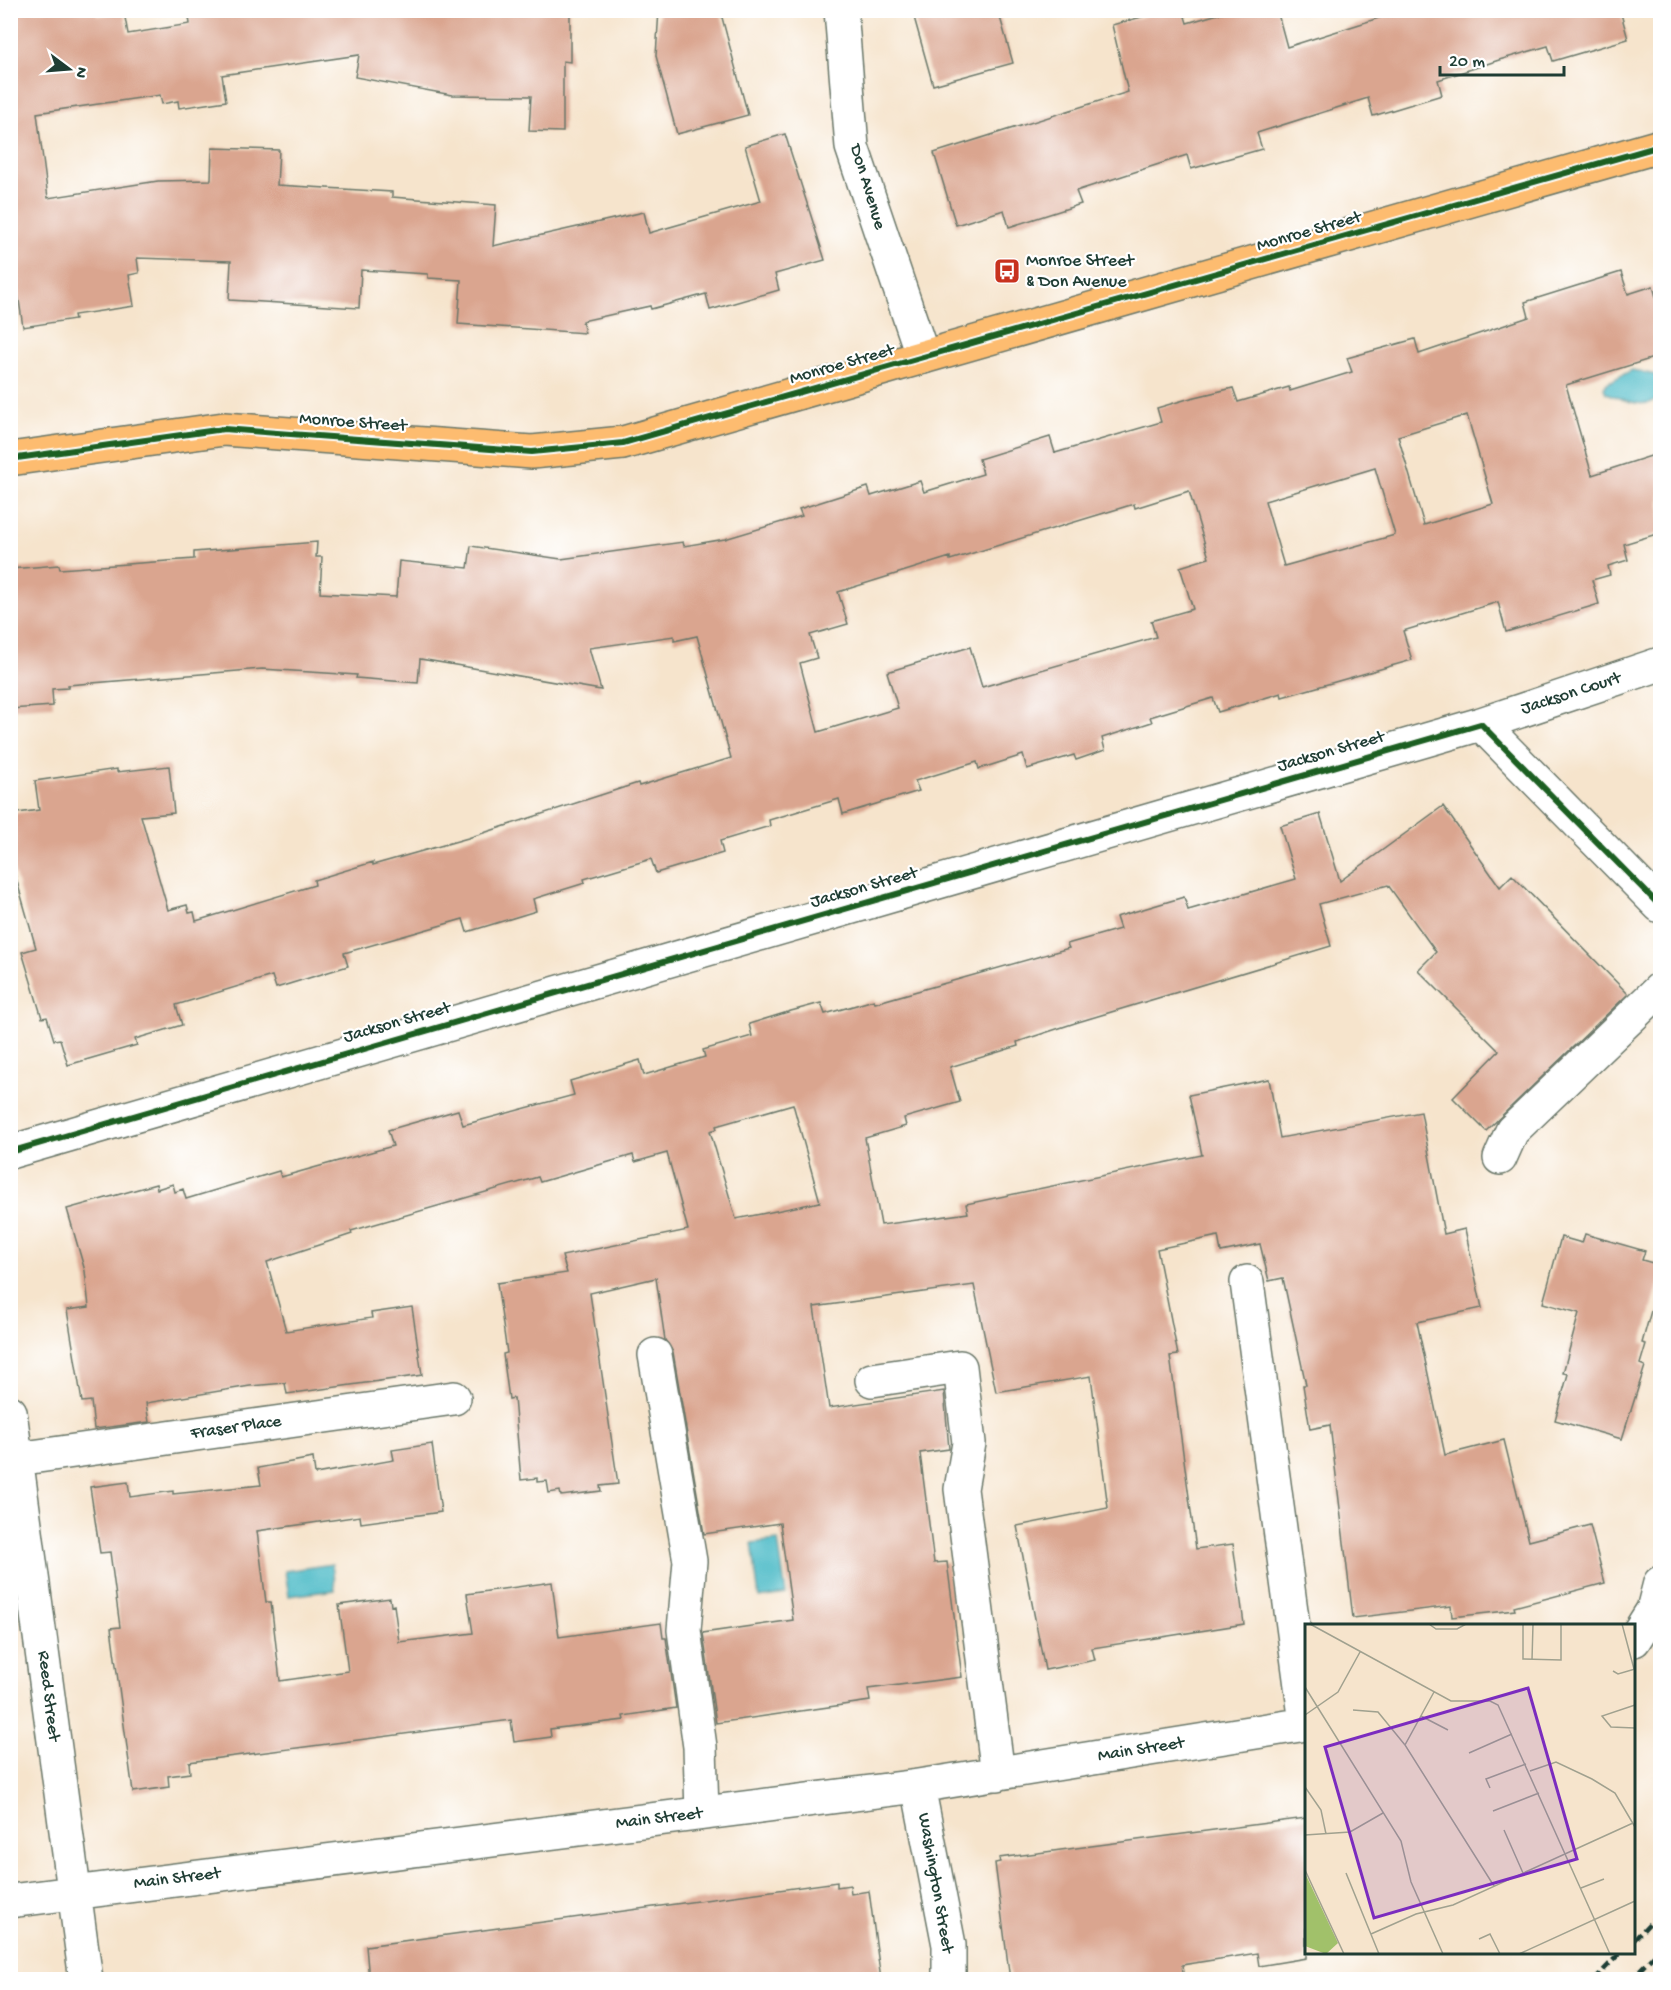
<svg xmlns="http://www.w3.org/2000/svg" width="1671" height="1990" viewBox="0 0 1671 1990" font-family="'Gochi Hand',sans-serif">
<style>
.water{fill:#4fbcc8;stroke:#377c7e;stroke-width:1.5}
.building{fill:#daa58f;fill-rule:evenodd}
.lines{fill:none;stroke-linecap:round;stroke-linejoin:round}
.minor-casing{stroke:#6a7769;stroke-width:36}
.major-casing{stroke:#6a7769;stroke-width:36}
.minor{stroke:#fff;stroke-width:33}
.major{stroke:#fdbc70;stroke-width:33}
.rail{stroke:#1f3d34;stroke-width:4.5;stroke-dasharray:9 4.5;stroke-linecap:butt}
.cycleway-casing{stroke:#fff;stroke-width:10}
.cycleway{stroke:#1b5e20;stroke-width:6}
.labels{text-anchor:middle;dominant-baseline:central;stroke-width:4.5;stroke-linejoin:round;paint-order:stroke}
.street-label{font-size:18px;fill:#1f3d34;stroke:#fff}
.poi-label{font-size:18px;fill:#1f3d34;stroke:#fff;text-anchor:start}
.inset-road{fill:none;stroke:#a0a18f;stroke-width:1.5}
.view{fill:#7b2cbf;fill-opacity:0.15;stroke:#7b2cbf;stroke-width:3}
.inset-edge{fill:none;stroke:#1f3d34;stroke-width:3}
</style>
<rect width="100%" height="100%" fill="#fff"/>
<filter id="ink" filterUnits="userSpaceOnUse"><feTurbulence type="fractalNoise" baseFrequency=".0167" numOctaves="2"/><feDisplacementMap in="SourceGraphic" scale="12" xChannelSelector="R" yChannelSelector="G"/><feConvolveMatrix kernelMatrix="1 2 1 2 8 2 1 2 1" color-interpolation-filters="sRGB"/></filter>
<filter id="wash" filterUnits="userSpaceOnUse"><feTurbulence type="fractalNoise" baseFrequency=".008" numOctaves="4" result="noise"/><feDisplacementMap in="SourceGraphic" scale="24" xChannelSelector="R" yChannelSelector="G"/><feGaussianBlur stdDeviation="1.35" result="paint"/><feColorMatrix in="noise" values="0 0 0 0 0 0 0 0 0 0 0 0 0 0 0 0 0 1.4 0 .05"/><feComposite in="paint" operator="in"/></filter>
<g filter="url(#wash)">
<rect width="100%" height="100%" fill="#f6e4cc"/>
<path class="water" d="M 1632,370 L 1660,376 C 1661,381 1662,390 1660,395 C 1651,413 1618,398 1606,393 L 1604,388 L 1607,383 Z
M 778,1540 L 786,1594 L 759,1598 L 752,1543 Z
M 332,1564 L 335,1590 L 289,1596 L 285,1571 Z"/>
<g id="blocks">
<path class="building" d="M 10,10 L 96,10 L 97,16 L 124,12 L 128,34 L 190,24 L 188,10 L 570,10 L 570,62 L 563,61 L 563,132 L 529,131 L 531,96 L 452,95 L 355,77 L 359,55 L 222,75 L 226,101 L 179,108 L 178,101 L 162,104 L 160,95 L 37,113 L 48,198 L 158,181 L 211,180 L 212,148 L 279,150 L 277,185 L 392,192 L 392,197 L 496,205 L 493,246 L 644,212 L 649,233 L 761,201 L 745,146 L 785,134 L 825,260 L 775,274 L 779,290 L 710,310 L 706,294 L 651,309 L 650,306 L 582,321 L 585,333 L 458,324 L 461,280 L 428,278 L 428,274 L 361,270 L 359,308 L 311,305 L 229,300 L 231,261 L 137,258 L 139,273 L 129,275 L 134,306 L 74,315 L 75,319 L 23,327 L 17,287 L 10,288 Z
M 659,10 L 720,10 L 748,115 L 677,134 L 656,56 Z
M 912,10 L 998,10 L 1013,63 L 933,85 Z
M 1167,10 L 1183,10 L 1187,23 L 1232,10 L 1277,10 L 1287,47 L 1404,10 L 1620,10 L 1628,39 L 1553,61 L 1548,46 L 1499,60 L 1438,80 L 1442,95 L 1373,116 L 1368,98 L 1257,133 L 1262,149 L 1191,169 L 1187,155 L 1076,191 L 1081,204 L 1009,227 L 1004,210 L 956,225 L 934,153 L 1128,92 L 1112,25 Z
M 1621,272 L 1628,294 L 1653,286 L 1660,311 L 1660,356 L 1566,385 L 1592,475 L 1660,453 L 1660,533 L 1624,544 L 1628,560 L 1608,566 L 1610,575 L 1592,580 L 1599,604 L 1506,632 L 1498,602 L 1403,631 L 1412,660 L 1282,697 L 1281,693 L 1218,712 L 1213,698 L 1150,717 L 1152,722 L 1102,738 L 1105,750 L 1076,760 L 1074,755 L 1027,769 L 1023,755 L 979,769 L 977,762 L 915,781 L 919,791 L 843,814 L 839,799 L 769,820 L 770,826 L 720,841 L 723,853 L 656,873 L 651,859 L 584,879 L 585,883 L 533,899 L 536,911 L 467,932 L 463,919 L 344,953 L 348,966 L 276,988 L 272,976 L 176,1005 L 182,1025 L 135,1039 L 137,1045 L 68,1065 L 60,1039 L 54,1040 L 47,1017 L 42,1018 L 22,952 L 36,948 L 10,857 L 10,814 L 39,810 L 35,781 L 117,769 L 117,772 L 169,766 L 174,813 L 141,816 L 168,910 L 187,905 L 189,913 L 194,912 L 196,921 L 315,885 L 314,880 L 373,862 L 373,865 L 468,838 L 638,783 L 639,786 L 731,758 L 697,636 L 674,641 L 674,636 L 589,648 L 601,690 L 420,659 L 418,683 L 356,678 L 357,675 L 262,669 L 68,685 L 68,688 L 52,689 L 53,706 L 10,709 L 10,569 L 59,565 L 60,569 L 194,559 L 194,552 L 317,542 L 316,557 L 322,557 L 320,593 L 396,597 L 399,561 L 468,568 L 471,546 L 561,559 L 683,542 L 684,546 L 725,539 L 802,516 L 799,509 L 868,487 L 871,496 L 920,481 L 924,492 L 983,474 L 979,459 L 1050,437 L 1055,453 L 1161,422 L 1157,408 L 1191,398 L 1233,388 L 1238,402 L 1289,387 L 1290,391 L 1352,372 L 1347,358 L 1415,339 L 1419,354 L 1529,317 L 1525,302 ZM 1467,415 L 1493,504 L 1424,525 L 1398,436 ZM 1375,468 L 1395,535 L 1284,566 L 1265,501 ZM 1189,491 L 1209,558 L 1180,567 L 1193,609 L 1151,621 L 1156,637 L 982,687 L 970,647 L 887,672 L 898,708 L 818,732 L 800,663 L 817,658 L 810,635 L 848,624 L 838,592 L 950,557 L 950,560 L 1134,504 L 1135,508 Z
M 1443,806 L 1500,887 L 1512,875 L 1628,994 L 1486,1131 L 1453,1098 L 1499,1051 L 1418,970 L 1436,952 L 1388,885 L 1319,904 L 1331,946 L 1078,1022 L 1017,1042 L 1018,1046 L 950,1067 L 960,1102 L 904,1118 L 906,1126 L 865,1138 L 881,1225 L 968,1213 L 966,1204 L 1202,1155 L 1189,1095 L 1269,1079 L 1280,1138 L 1421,1112 L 1444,1234 L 1465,1229 L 1482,1308 L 1417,1322 L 1445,1455 L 1504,1440 L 1529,1541 L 1590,1525 L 1605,1583 L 1514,1607 L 1515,1610 L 1452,1617 L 1451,1606 L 1353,1618 L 1330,1425 L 1310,1429 L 1303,1385 L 1306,1385 L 1283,1278 L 1269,1281 L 1260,1244 L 1221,1252 L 1218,1236 L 1157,1249 L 1178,1355 L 1170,1356 L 1196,1549 L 1233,1544 L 1244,1624 L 1092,1648 L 1095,1660 L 1045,1670 L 1017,1526 L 1108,1508 L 1091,1376 L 996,1392 L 974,1285 L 814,1307 L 829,1408 L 944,1391 L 949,1449 L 920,1453 L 934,1563 L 947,1562 L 962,1677 L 868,1689 L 870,1701 L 716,1723 L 703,1633 L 793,1620 L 780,1523 L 704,1534 L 673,1352 L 665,1340 L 656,1278 L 590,1293 L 618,1484 L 600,1486 L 601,1491 L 561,1496 L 560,1491 L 549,1493 L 547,1481 L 537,1482 L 537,1478 L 521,1480 L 514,1398 L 509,1399 L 503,1354 L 507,1353 L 497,1283 L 567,1273 L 562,1256 L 688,1230 L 667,1153 L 635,1162 L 633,1155 L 540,1182 L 538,1177 L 351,1231 L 352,1234 L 267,1262 L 286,1331 L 372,1318 L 371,1313 L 412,1307 L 422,1375 L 287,1394 L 285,1383 L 250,1386 L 146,1403 L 149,1422 L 94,1429 L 91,1401 L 82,1402 L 67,1310 L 89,1307 L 85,1271 L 67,1209 L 156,1184 L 157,1189 L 173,1184 L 175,1192 L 183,1189 L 186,1199 L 279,1171 L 281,1177 L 331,1163 L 393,1146 L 388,1130 L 458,1110 L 463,1125 L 574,1095 L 570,1081 L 640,1060 L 644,1075 L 705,1057 L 703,1050 L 752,1036 L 749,1024 L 791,1011 L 821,1003 L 825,1014 L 874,1000 L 875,1003 L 1069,948 L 1067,944 L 1120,929 L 1116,917 L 1184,897 L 1188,910 L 1296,879 L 1280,826 L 1320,814 L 1340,881 ZM 793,1104 L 820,1202 L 736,1219 L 710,1131 L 717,1129 L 716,1126 Z
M 1585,1234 L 1645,1251 L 1642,1260 L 1660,1265 L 1660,1279 L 1642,1343 L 1646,1344 L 1640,1364 L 1645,1366 L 1622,1439 L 1555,1420 L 1568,1374 L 1563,1373 L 1579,1313 L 1543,1303 L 1561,1237 L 1582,1243 Z
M 432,1444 L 441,1512 L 361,1523 L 360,1516 L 257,1531 L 266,1602 L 271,1602 L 280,1681 L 348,1671 L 339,1605 L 390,1598 L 391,1606 L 394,1605 L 399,1642 L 473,1633 L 467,1594 L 552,1582 L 559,1637 L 661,1623 L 663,1638 L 666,1638 L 676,1708 L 623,1716 L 624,1720 L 550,1729 L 551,1737 L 514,1742 L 511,1720 L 189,1762 L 190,1773 L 168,1776 L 169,1787 L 133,1792 L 111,1628 L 120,1627 L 110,1552 L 100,1553 L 90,1487 L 128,1482 L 130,1497 L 173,1491 L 173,1494 L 261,1485 L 258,1468 L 313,1458 L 315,1474 L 394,1460 L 392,1450 Z
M 1306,1818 L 1306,1958 L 1259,1966 L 1257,1953 L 1182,1965 L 1184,1980 L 1010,1980 L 995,1863 L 1000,1862 L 999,1858 Z
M 837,1882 L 837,1887 L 850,1885 L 851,1894 L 869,1891 L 881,1980 L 369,1980 L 366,1946 Z"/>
</g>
</g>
<g filter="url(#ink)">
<use href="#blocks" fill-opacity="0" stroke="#6a7769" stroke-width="1.5"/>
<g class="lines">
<defs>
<path id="minor" d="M 841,10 L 852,147 L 923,357
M 1481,724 L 1660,664
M 10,1152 L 1481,724 L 1660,906
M 1500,1158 L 1512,1131 L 1660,989
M 1247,1282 L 1306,1723
M 655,1355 L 690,1561 L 684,1630 L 700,1747 L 702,1813
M 872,1380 L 960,1367 L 969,1443 L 961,1489 L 998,1774
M 10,1412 L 86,1980
M 17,1459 L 454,1398
M 1634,1640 L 1653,1610 L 1660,1583
M 918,1786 L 949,1945 L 949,1980
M 10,1901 L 918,1786 L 1306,1724"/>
<path id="major" d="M 10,459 L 224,429 L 532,452 L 623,443 L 1660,146"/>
</defs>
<use href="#minor" class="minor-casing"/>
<use href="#major" class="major-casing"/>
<use href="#minor" class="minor"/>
<use href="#major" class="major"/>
<path class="rail" d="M 1634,1940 L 1660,1912
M 1594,1980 L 1621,1952
M 1630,1980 L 1660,1949"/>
<defs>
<path id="cycleway" d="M 10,459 L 224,429 L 532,452 L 623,443 L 1660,146
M 10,1152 L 1481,724 L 1660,906"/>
</defs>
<use href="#cycleway" class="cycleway-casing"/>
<use href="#cycleway" class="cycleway"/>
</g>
</g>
<defs>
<symbol id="bus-square" viewBox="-11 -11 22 22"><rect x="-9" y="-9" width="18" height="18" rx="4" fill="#c8321e" stroke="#fff"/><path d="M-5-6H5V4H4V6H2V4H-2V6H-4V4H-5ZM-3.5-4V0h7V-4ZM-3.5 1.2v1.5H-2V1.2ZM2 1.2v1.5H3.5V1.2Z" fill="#fff"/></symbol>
</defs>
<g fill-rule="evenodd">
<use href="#bus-square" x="992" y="256" width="30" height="30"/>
</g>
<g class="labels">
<g class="street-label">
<text transform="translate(867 187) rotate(73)">Don Avenue</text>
<text transform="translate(1309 232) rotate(-16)">Monroe Street</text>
<text transform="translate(842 365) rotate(-16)">Monroe Street</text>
<text transform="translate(353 423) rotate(4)">Monroe Street</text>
<text transform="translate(1571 694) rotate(-18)">Jackson Court</text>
<text transform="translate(1331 752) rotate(-16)">Jackson Street</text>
<text transform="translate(864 888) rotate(-16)">Jackson Street</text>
<text transform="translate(397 1023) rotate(-16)">Jackson Street</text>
<text transform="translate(236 1428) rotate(-8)">Fraser Place</text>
<text transform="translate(48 1696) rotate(83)">Reed Street</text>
<text transform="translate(1141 1750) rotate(-9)">Main Street</text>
<text transform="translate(659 1819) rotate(-7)">Main Street</text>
<text transform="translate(177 1879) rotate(-7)">Main Street</text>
<text transform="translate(935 1883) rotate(80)">Washington Street</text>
</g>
<g class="poi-label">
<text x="1026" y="261">Monroe Street<tspan x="1026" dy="21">&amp; Don Avenue</tspan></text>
</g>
</g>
<g transform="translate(1305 1624)">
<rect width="330" height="330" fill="#f6e4cc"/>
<path d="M 0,249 L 33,319 L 21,330 L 0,322 Z" fill="#a1c16a"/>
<path class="inset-road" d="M 5,0 L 146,77 L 185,77 L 193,81 L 305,330M 124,0 L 131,5 L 152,5 L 161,0M 218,0 L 218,35 L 256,36 L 256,0M 317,0 L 329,45M 227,36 L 228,0M 308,47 L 313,50 L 330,45M 0,63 L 96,217 L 106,258 L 138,330M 129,68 L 100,121 L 189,262M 330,81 L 297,92 L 306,103 L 330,104M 48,86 L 73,88 L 100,121M 0,91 L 33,68 L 55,28M 116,92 L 143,106M 164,129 L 207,110M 225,147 L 251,138 L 287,155 L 310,169 L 330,203M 0,163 L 16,186 L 21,210M 185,164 L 181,155 L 221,140M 188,187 L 234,169M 199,206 L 218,249M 0,211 L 45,208 L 78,189M 0,246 L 39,330M 41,249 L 74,330M 276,264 L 299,255M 66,310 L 111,290 L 148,281 L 328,199M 174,315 L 185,310 L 195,330M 214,330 L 330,277"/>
<path class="view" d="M 223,64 L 272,235 L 69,294 L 20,123 Z"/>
<rect width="330" height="330" class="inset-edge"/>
</g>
<rect width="1671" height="1990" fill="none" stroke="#fff" stroke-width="36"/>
<g transform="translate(69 69) rotate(106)" stroke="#ffffff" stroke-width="4.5" paint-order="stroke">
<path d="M0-4.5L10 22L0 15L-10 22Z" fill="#1f3d34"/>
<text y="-9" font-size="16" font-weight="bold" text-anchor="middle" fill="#1f3d34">N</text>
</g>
<path d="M1440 66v9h124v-9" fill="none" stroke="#1f3d34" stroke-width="3"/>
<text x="1449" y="66" font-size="18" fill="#1f3d34" stroke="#ffffff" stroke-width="4.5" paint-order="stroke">20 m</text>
</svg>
